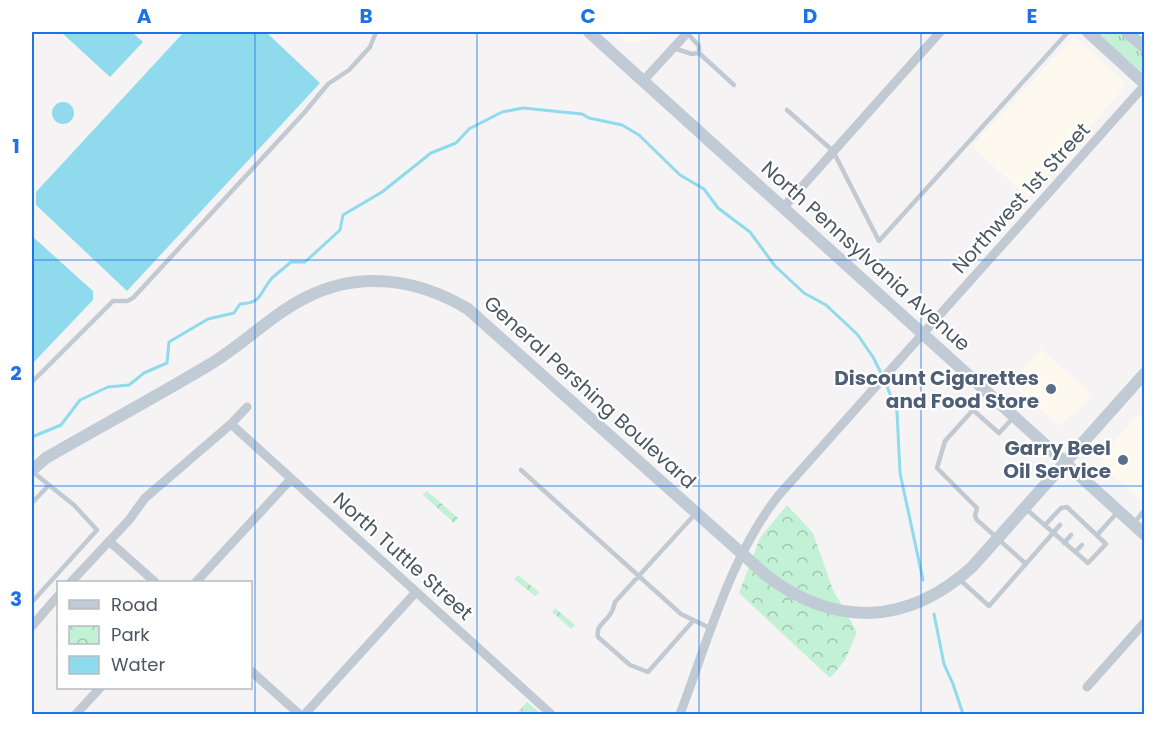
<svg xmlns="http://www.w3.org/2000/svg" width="1176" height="746" viewBox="0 0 1176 746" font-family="Poppins,sans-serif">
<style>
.commercial{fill:#fdf9ef}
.grass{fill:url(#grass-tufts)}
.park{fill:url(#park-crowns)}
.water{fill:#90daee}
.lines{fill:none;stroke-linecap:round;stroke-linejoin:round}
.stream{stroke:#90daee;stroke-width:3}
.lane{stroke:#c1cad2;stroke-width:4.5}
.street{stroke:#c1cad2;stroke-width:9}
.secondary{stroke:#c1cbd6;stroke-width:12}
.grid{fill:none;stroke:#1a73e8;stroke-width:1.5;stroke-opacity:0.55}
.service-dot{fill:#5c6f8a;stroke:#fff;stroke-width:2}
.labels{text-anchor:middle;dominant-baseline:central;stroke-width:4.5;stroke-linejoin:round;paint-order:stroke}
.street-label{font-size:20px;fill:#4a5661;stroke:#fff}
.service-label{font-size:20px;font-weight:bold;fill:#4e5e75;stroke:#fff;text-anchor:end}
.neatline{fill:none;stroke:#1a73e8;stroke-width:2}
.grid-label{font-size:20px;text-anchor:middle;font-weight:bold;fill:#1a73e8}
</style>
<defs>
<pattern id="grass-tufts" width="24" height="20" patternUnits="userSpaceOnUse" patternTransform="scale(1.5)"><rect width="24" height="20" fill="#c3f1d5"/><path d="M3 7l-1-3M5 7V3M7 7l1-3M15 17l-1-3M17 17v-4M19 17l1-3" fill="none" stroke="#a0c6b0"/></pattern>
<pattern id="park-crowns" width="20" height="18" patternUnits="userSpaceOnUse" patternTransform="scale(1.5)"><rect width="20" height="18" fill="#c3f1d5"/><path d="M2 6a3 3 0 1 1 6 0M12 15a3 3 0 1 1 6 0" fill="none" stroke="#a0c6b0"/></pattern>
</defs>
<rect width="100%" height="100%" fill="#f5f3f3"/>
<path class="commercial" d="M 614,32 L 660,32 L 653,40 L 626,42 Z
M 1074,36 L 1127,84 L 1028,198 L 972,146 Z
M 1041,349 L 1093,395 L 1060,426 L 1010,383 Z
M 1138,414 L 1144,419 L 1143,503 L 1100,465 L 1101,456 Z"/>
<path class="grass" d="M 1096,32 L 1119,32 L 1144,54 L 1144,74 Z"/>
<path class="park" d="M 427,491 L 458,518 L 454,523 L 423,495 Z
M 787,505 L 813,533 L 833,590 L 857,632 L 845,660 L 830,678 L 739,593 L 760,538 Z
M 518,575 L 539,592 L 535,596 L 514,579 Z
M 555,608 L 575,625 L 571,629 L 552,612 Z
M 527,702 L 539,712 L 536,714 L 516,714 Z"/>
<path class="water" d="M 61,32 L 132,32 L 143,42 L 110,77 Z
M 184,32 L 266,32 L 320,83 L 127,291 L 36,205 L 36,192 Z
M52 113a11 11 0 1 1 22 0a11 11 0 1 1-22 0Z
M 32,236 L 93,291 L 93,300 L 32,364 Z"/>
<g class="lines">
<path class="stream" d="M 885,381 L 897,412 L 900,473 L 923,580
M 32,437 L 61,425 L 80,400 L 108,387 L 129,385 L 144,373 L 167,363 L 169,342 L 208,319 L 234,313 L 240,304 C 264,303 259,292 272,278 C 278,273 285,267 291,262 L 305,262 L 340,230 L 343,215 L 382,192 L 431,153 L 456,143 L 469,129 L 502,112 L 523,108 L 582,114 L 589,118 L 622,125 L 639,135 L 680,175 L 704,189 L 718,208 L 750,232 L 775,266 L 804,293 L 826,305 L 857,334 L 873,357 L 882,375
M 934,614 L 944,664 L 953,684 L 963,714"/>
<path class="lane" d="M 673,48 L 692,54 L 699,53 L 699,46 L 688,34
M 699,53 L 734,85
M 787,110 L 833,151 L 879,241 L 1068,32
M 32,382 L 113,301 L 127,301 L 133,298 L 304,113 L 328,84 L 349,70 L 370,47 L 376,32
M 1013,418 L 999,433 L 973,410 L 945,441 L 937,468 L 977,508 L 975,516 L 977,520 L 1026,564
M 521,470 L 681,614 L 712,629
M 32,503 L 49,485 L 33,472
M 1025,508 L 1088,563 L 1106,544 L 1067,507 L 1061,508 L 1045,525
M 1133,524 L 1144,511
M 1097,535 L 1117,513
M 1064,543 L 1071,535
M 1075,552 L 1082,545
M 959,579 L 989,606 L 1060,525
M 32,602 L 97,530 L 74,505 L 49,485
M 693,621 L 648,672 L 630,665 L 598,637 C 596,626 603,624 609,616 C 612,612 614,607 615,602 L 696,513"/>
<path class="street" d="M 643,81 L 688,32
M 783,208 L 940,32
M 231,424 L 551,714
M 109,541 L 155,582
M 71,582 L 129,520 L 145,498 L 231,424 L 247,407
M 196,582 L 291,479
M 32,626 L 58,596
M 250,670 L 299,714
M 1087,687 L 1144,623
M 76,714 L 100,688
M 305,714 L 416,592
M 680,714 C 708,641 729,559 778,496 L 1144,86"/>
<path class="secondary" d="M 589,32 L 1144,534
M 1088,32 L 1144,83
M 1127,32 L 1144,47
M 32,470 L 46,458 C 100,427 155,397 209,365 C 243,345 272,314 307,297 C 360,270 418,279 468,309 L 767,576 C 836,628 908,625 972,567 L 1144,374"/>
</g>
<path class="grid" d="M 255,32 L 255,714M 477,32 L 477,714M 699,32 L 699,714M 921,32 L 921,714M 32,260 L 1144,260M 32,486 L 1144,486"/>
<g class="service-dot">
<circle cx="1051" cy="389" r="6"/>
<circle cx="1123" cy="460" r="6"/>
</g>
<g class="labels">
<g class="street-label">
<text transform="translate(1021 198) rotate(-48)">Northwest 1st Street</text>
<text transform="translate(866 256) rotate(42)">North Pennsylvania Avenue</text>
<text transform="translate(590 392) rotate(42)">General Pershing Boulevard</text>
<text transform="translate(403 556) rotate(42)">North Tuttle Street</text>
</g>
<g class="service-label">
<text x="1039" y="378">Discount Cigarettes<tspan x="1039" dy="23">and Food Store</tspan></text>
<text x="1111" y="448">Garry Beel<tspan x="1111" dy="23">Oil Service</tspan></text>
</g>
</g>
<rect width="1176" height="746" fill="none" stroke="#ffffff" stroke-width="66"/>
<rect x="57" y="581" width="195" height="108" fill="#ffffff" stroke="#b7bbc0" stroke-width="1.5"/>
<rect x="69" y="600" width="30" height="9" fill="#c1cbd6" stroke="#b7bbc0" stroke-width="1.5"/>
<text x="111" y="611" font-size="18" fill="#4a5661">Road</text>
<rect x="69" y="626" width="30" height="18" fill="url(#park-crowns)" stroke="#b7bbc0" stroke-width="1.5"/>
<text x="111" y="641" font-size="18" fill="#4a5661">Park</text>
<rect x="69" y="656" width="30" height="18" fill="#90daee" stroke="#b7bbc0" stroke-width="1.5"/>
<text x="111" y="671" font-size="18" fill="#4a5661">Water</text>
<rect x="33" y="33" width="1110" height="680" class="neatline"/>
<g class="grid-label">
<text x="144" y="23">A</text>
<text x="366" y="23">B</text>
<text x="588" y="23">C</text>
<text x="810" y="23">D</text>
<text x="1032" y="23">E</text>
<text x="16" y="153">1</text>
<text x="16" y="380">2</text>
<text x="16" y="606">3</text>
</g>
</svg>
